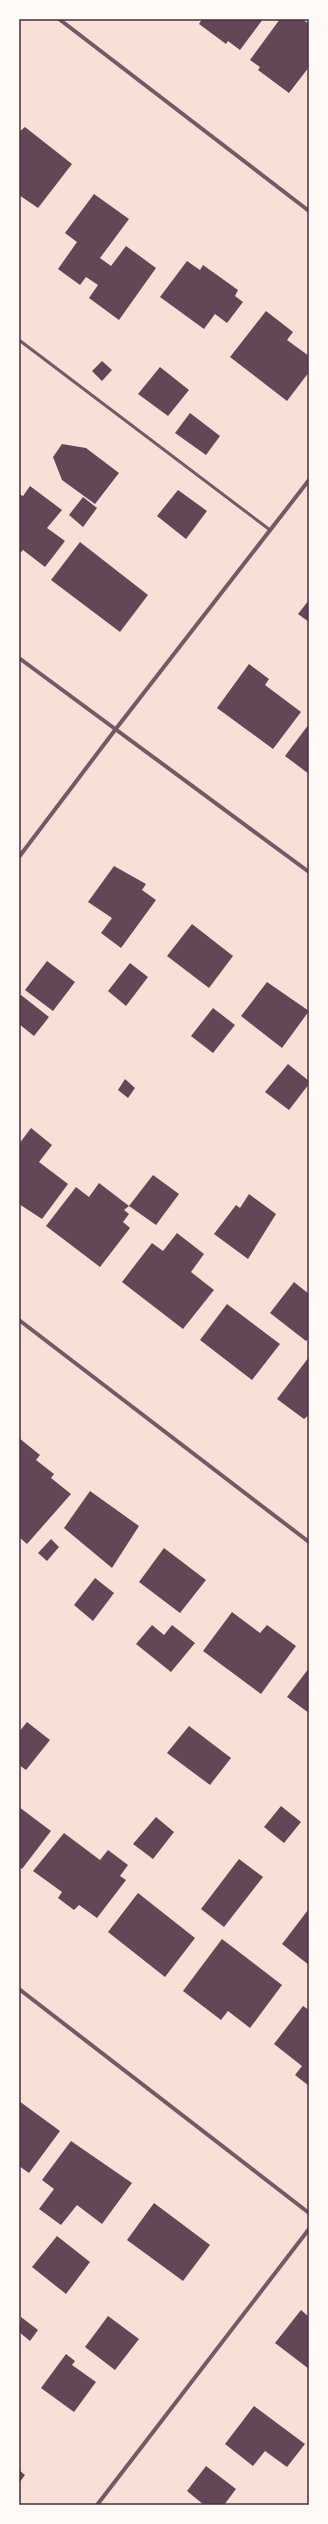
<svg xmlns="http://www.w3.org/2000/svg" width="328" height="2524" viewBox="0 0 328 2524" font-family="Signika,sans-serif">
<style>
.building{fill:#644757}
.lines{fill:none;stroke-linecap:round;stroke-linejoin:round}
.service{stroke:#755966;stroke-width:3}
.minor{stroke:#755966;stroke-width:4}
.neatline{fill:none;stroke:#4a2c40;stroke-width:1.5}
</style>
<rect width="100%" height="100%" fill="#f7e1d7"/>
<path class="building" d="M 202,19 L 263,19 L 240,50 L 228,41 L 226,44 L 199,24 Z
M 280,19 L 302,19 L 309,24 L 309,67 L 289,93 L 258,70 L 260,67 L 250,60 Z
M 25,127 L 72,164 L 38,208 L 19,195 L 19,132 Z
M 94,194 L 129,219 L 100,258 L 111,266 L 126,246 L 156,268 L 119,320 L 89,298 L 98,285 L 86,277 L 80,285 L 58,269 L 77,242 L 65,233 Z
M 187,261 L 200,270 L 203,265 L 238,290 L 235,296 L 243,302 L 227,323 L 215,314 L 204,329 L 160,297 Z
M 266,311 L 293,332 L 287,340 L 309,356 L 309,372 L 287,401 L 230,357 Z
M 102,361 L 112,370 L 102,381 L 92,371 Z
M 160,367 L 189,390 L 168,416 L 138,394 Z
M 190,413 L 220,436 L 206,455 L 175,433 Z
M 62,444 L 86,448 L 119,473 L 95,504 L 62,480 L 53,457 Z
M 30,486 L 62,510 L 47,528 L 65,541 L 45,567 L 23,550 L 19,554 L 19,494 L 23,496 Z
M 178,490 L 207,511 L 186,539 L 157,516 Z
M 83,497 L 97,508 L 83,527 L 69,515 Z
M 80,542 L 148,595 L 120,632 L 51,580 Z
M 309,600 L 309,622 L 298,614 Z
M 249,664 L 269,679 L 265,685 L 301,712 L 273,749 L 217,708 Z
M 309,724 L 309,774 L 285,756 Z
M 114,866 L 146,884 L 142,890 L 156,900 L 121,948 L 101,933 L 112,918 L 88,902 Z
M 192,924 L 233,956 L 209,988 L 167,956 Z
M 47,961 L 75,982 L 53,1011 L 25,990 Z
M 130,963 L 148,977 L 126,1006 L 108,991 Z
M 267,982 L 309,1011 L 282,1048 L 241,1016 Z
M 21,995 L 49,1017 L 34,1036 L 19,1024 L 19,998 Z
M 213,1008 L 235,1025 L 213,1053 L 191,1036 Z
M 288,1064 L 309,1081 L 309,1084 L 289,1110 L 265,1092 Z
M 125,1079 L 135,1088 L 128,1098 L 118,1090 Z
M 31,1128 L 52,1145 L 39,1162 L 68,1184 L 42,1219 L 19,1204 L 19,1144 Z
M 153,1175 L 179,1194 L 156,1225 L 129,1206 Z
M 99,1183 L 129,1206 L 124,1210 L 129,1214 L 123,1222 L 130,1228 L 100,1267 L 46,1226 L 76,1187 L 89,1197 Z
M 249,1194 L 276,1214 L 248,1259 L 214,1234 L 236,1205 L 240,1208 Z
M 177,1233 L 204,1254 L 191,1272 L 214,1290 L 183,1329 L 122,1282 L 152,1243 L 163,1251 Z
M 294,1282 L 309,1294 L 309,1338 L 306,1341 L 270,1313 Z
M 227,1304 L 280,1344 L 252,1380 L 200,1340 Z
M 309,1357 L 309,1415 L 304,1419 L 277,1399 Z
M 19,1438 L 40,1455 L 36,1460 L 54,1474 L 51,1478 L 71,1494 L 27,1544 L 19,1537 Z
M 90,1491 L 139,1526 L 112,1568 L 64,1528 Z
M 51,1539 L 59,1547 L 47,1561 L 38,1553 Z
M 164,1548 L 206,1580 L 180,1613 L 139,1582 Z
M 95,1578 L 114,1593 L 93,1621 L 74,1605 Z
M 232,1612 L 260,1633 L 267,1625 L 296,1646 L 261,1694 L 203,1651 Z
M 152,1625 L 164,1635 L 172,1625 L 195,1643 L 171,1672 L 136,1644 Z
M 309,1668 L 309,1713 L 287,1697 Z
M 27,1722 L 50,1740 L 26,1770 L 19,1765 L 19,1732 Z
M 189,1726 L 231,1758 L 210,1785 L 167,1753 Z
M 281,1806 L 301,1822 L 284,1843 L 264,1827 Z
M 19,1807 L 51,1831 L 22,1869 L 19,1867 Z
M 156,1817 L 174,1832 L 153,1859 L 133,1844 Z
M 64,1833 L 100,1860 L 108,1850 L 128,1865 L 120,1876 L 126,1880 L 97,1918 L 79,1905 L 74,1910 L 58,1898 L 62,1892 L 33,1871 Z
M 239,1859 L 263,1877 L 224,1927 L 201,1909 Z
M 138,1893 L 195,1938 L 165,1977 L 108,1932 Z
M 308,1910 L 309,1911 L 309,1965 L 282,1944 Z
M 222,1939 L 282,1985 L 250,2028 L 228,2011 L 221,2020 L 183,1991 Z
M 303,2006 L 309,2010 L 309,2086 L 295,2075 L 302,2066 L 274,2044 Z
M 19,2101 L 60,2131 L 29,2173 L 19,2166 Z
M 71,2141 L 132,2183 L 102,2224 L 77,2205 L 61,2225 L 39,2209 L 54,2189 L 42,2180 Z
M 154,2203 L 210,2245 L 183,2281 L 127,2240 Z
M 57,2236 L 90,2262 L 66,2294 L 32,2267 Z
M 301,2310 L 309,2317 L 309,2369 L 275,2343 Z
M 108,2316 L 139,2339 L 115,2370 L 85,2347 Z
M 21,2317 L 38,2330 L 30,2341 L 19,2332 Z
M 66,2354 L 75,2361 L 72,2365 L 96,2382 L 74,2412 L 41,2388 Z
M 254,2406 L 305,2444 L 287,2467 L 265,2451 L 253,2466 L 225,2444 Z
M 206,2466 L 236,2489 L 224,2505 L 204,2505 L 187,2491 Z
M 19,2470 L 25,2475 L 19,2483 Z"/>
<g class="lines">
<path class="service" d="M 19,340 L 270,530"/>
<path class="minor" d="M 59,19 L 309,211
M 19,658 L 309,872
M 19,857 L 115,730 L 309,480
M 19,1320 L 309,1542
M 19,1989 L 309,2213
M 97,2505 L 309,2229"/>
</g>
<rect width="328" height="2524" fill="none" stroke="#fffaf5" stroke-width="40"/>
<rect x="20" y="20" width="288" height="2484" class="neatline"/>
</svg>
